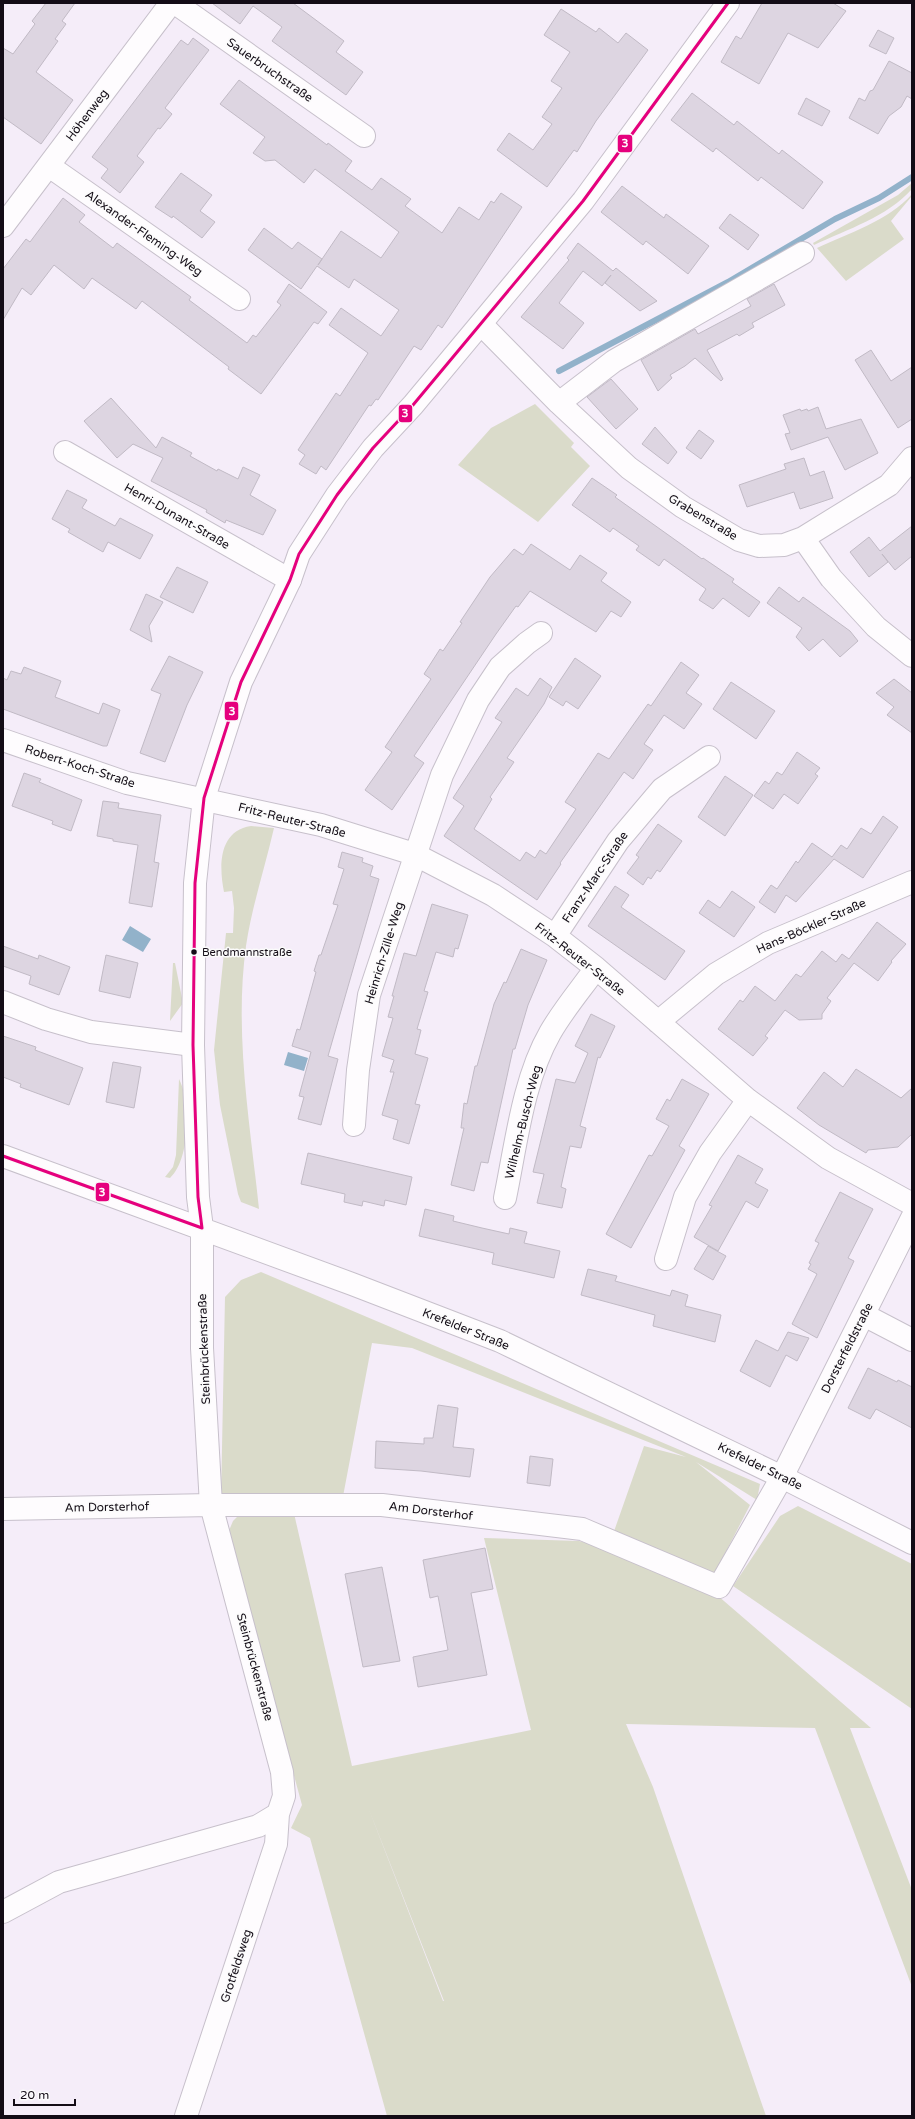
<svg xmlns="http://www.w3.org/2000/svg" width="915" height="2119" viewBox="0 0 915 2119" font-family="'Varela Round',sans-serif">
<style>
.green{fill:#dadbca;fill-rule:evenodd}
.water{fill:#92b2ca}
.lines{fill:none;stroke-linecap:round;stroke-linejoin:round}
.stream{stroke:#92b2ca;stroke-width:6}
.building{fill:#ddd5e1;stroke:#c1bac5}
.street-casing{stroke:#c7c0cb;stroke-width:24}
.secondary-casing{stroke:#c7c0cb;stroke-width:24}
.street{stroke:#fefcfe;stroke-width:22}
.secondary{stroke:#fefcfe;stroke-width:22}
.bus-1-casing{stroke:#fbfbfb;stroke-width:6}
.bus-1{stroke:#e5007d;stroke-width:3}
.bus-dot{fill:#130c16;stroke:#fbfbfb;stroke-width:1.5}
.labels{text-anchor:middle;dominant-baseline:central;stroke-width:3;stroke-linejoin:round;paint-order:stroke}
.bus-label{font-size:11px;fill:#130c16;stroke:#fbfbfb;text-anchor:start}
.street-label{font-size:12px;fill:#130c16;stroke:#fbfbfb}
.line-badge{stroke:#fbfbfb;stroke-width:1.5}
.badge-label{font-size:11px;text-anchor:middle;font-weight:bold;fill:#fff}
</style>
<rect width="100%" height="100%" fill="#f5edf9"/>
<path class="green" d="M 912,183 L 912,189 C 887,217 848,229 814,245 L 813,243 L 898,195 Z
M 912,194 L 912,196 L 891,221 L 904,239 L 846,281 L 817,248 C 849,233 888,221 912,194 Z
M 535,404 L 574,443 L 571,447 L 590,466 L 538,522 L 458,465 L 491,428 Z
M 251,826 L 274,828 C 265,867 252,906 246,946 C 234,1033 250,1123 259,1209 L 241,1202 L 238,1194 L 220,1105 L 214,1050 L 226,933 L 233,933 L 234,908 L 232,891 L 224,892 C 219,867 218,831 251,826 Z
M 173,963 L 175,963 L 183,1003 L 170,1021 Z
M 179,1079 C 191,1102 190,1160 170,1178 L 165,1177 L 173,1167 L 176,1155 Z
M 261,1272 L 760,1484 L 757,1500 L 696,1462 L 750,1505 L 715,1573 L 612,1537 L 644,1446 L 686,1457 L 412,1348 L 372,1343 L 341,1507 L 221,1498 L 225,1297 L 241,1280 Z
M 798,1506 L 912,1564 L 912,1709 L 733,1586 L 780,1516 Z
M 293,1509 L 352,1766 L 531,1730 L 484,1538 L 579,1541 L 609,1549 L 717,1595 L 871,1728 L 850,1728 L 912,1890 L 912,1987 L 815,1728 L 626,1724 L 653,1787 L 766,2116 L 387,2116 L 310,1838 L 291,1828 L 302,1805 L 228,1533 L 233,1521 L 241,1513 ZM 368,1807 L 444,2001 L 443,2001 Z"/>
<path class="water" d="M 130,926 L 151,939 L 143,952 L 122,940 Z
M 288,1052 L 308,1058 L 304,1071 L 284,1065 Z"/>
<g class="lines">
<path class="stream" d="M 559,371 L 728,282 L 835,219 L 879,198 L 912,177"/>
</g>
<path class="building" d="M 46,3 L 75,3 L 62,21 L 66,24 L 55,39 L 58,41 L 36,72 L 73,100 L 41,144 L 3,117 L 3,48 L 13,54 L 35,24 L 32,21 Z
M 212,3 L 293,3 L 344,41 L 336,52 L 363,72 L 346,95 L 272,41 L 282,27 L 253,6 L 240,24 Z
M 762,3 L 833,3 L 846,11 L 818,48 L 788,33 L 759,84 L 721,62 L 736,36 L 741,39 Z
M 561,9 L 596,32 L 599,28 L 618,43 L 626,33 L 648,50 L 596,121 L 577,152 L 574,150 L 547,187 L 497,150 L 509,133 L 533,150 L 552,124 L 542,117 L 562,88 L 551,81 L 570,52 L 544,35 Z
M 878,30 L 894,38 L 886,54 L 869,46 Z
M 193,38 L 209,50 L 165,108 L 172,114 L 160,129 L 158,128 L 137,156 L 144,162 L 120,193 L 101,178 L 108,169 L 92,157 L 181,40 L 188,45 Z
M 889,61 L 912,73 L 912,99 L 907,96 L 901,107 L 889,116 L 878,134 L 849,118 L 859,98 L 865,101 L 870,91 L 873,90 Z
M 239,80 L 327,145 L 328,143 L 352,161 L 345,171 L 372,190 L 381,178 L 411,199 L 405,206 L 442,233 L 459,207 L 479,220 L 491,201 L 494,203 L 501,193 L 522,207 L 442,328 L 438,325 L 421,350 L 414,346 L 378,400 L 376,399 L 371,406 L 369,405 L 326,470 L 321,466 L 316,474 L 299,464 L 305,455 L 298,450 L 336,393 L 340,396 L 368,353 L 329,325 L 341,308 L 381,336 L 399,310 L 354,279 L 349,288 L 317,266 L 301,289 L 248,250 L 264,228 L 292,249 L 298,242 L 322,259 L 318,265 L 341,231 L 381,258 L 399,232 L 315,169 L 304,183 L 275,160 L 265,161 L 253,153 L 265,137 L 220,104 Z
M 692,93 L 734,125 L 737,121 L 779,154 L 782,150 L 823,182 L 803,209 L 761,177 L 758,181 L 716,148 L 713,152 L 671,120 Z
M 806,98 L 830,111 L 822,126 L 798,114 Z
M 181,173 L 212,195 L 200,211 L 215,222 L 202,238 L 173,216 L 172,218 L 155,207 Z
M 622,186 L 664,218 L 666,214 L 709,246 L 688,274 L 646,241 L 643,245 L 601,212 Z
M 63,198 L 85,215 L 79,222 L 113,248 L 117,243 L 191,297 L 189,300 L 247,343 L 253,335 L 256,337 L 281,305 L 277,302 L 289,284 L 327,312 L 318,324 L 314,322 L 261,394 L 228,369 L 229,367 L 142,301 L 136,309 L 92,278 L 84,289 L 54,265 L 31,295 L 22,288 L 3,320 L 3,269 L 26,239 L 30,242 Z
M 730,214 L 759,235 L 748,250 L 719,228 Z
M 578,243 L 613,271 L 616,268 L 657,301 L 640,311 L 605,283 L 611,275 L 602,286 L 583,271 L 559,303 L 584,323 L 563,349 L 521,317 L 569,260 L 567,258 Z
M 774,284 L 785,305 L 752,323 L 754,327 L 739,336 L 737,334 L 707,350 L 723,379 L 721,381 L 695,358 L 685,366 L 670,375 L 672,378 L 658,391 L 641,360 L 695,329 L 698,334 L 751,306 L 747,299 Z
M 871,350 L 891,381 L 912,367 L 912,419 L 898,428 L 855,360 Z
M 611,379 L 638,409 L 616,429 L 587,397 Z
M 111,398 L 156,448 L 162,437 L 192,453 L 190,456 L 217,471 L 218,469 L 238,479 L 243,467 L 260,475 L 250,495 L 276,510 L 263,535 L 226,520 L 225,523 L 206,512 L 207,510 L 151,481 L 163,458 L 133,444 L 117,458 L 84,421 Z
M 818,407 L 826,429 L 861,419 L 878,453 L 845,470 L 828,437 L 791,450 L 785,434 L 790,433 L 783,415 L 800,409 L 801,411 L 807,409 L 808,411 Z
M 655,427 L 677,452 L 668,464 L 642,444 Z
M 699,430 L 714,441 L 701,459 L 686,448 Z
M 804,458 L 810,476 L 824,471 L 833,498 L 800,509 L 794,492 L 747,507 L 739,485 L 786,469 L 784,464 Z
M 592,478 L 617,495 L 615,497 L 702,559 L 703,558 L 734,579 L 732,582 L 760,602 L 749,617 L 723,598 L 713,609 L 699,600 L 706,589 L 664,559 L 659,566 L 636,550 L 639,546 L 613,528 L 610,532 L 572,505 Z
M 67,490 L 87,500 L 82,508 L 115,526 L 120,518 L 153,535 L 140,559 L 108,542 L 103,552 L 68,532 L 70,529 L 52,519 Z
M 912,526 L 912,556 L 895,570 L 882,554 L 888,562 L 869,577 L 850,552 L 869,537 L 880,551 Z
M 531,544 L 570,570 L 580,555 L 607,573 L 601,581 L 631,602 L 621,617 L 611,611 L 596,632 L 530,591 L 518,607 L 516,606 L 496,634 L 414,756 L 424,763 L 392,810 L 365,790 L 392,752 L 385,747 L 431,679 L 424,674 L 440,649 L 443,651 L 462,623 L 460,622 L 490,577 L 514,549 L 523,555 Z
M 177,567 L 208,582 L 193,613 L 160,597 Z
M 779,587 L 799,602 L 803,597 L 850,631 L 858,641 L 840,657 L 823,639 L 809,651 L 796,637 L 802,628 L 767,603 Z
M 146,594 L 163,602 L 149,626 L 152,642 L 130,630 Z
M 169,656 L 203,672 L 187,705 L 165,762 L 140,753 L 161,694 L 151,690 Z
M 575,658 L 601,676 L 578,709 L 566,701 L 563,706 L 549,697 Z
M 681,662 L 699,675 L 686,693 L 702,704 L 684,729 L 664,715 L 644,744 L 653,750 L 633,779 L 624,772 L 560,863 L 561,864 L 537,900 L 444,836 L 464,806 L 453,798 L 502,722 L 495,718 L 516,688 L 528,696 L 540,678 L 552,687 L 544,704 L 507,758 L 514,762 L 490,797 L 492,799 L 474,829 L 520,861 L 526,852 L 535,858 L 540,850 L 546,854 L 576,809 L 565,802 L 598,753 L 609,759 L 648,704 L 651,706 Z
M 24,667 L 61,681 L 55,697 L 99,714 L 103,703 L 120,710 L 107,746 L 103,746 L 3,709 L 3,678 L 7,680 L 11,671 L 21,674 Z
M 894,679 L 912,693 L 912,733 L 887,715 L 894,707 L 876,693 Z
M 731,682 L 775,711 L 756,739 L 713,709 Z
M 797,752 L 820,768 L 815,774 L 818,776 L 798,804 L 784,794 L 773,809 L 754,796 L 765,781 L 769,784 L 777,772 L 782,775 Z
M 24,773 L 41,779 L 39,782 L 82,800 L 71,831 L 52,824 L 53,821 L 12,806 Z
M 725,776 L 753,795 L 725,836 L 698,817 Z
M 103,801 L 119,803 L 118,808 L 161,815 L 154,862 L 159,863 L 152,907 L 129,903 L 138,845 L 113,841 L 113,839 L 97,836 Z
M 883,816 L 898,827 L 863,878 L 834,859 L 796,902 L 786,895 L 775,913 L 759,902 L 771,885 L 777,889 L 796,861 L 798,863 L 812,843 L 832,857 L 841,845 L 847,849 L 861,828 L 871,834 Z
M 658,824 L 682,841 L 660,872 L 657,870 L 651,879 L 648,877 L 643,885 L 627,873 L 639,857 L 636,855 Z
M 342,852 L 363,858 L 362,862 L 373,866 L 370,876 L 379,879 L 328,1056 L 338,1059 L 321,1125 L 298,1119 L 304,1097 L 299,1096 L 311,1052 L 292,1046 L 297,1029 L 300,1030 L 316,972 L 314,971 L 319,955 L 321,955 L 338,905 L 333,904 L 344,869 L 338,867 Z
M 615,886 L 629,895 L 621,907 L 685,951 L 665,980 L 588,926 Z
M 732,891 L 755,907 L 734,937 L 699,913 L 708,900 L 720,908 Z
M 432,904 L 468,915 L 458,949 L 455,948 L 453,957 L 436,952 L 424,991 L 428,992 L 417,1029 L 421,1030 L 415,1054 L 428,1058 L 415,1104 L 420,1105 L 409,1144 L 393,1139 L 398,1120 L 382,1115 L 394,1072 L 390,1072 L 394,1060 L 382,1056 L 393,1018 L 388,1017 L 394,996 L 392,996 L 404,953 L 416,956 Z
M 877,922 L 906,944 L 891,961 L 892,962 L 878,981 L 854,963 L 827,998 L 831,1001 L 822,1014 L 822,1019 L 799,1020 L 785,1010 L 765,1036 L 768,1038 L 753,1056 L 718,1029 L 740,1000 L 743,1002 L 755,986 L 775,1001 L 796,974 L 801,977 L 822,951 L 836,962 L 842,954 L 849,959 Z
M 3,946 L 38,959 L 39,955 L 70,967 L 59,995 L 29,984 L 31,976 L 3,966 Z
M 521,949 L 547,960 L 528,1005 L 515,1049 L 513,1049 L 488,1163 L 481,1162 L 474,1191 L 451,1185 L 464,1128 L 461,1128 L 464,1103 L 467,1104 L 475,1066 L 477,1066 L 494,1004 L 504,982 L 506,983 Z
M 106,955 L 138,963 L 130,998 L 99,991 Z
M 591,1014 L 615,1026 L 600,1058 L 598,1057 L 580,1126 L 586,1128 L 581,1148 L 570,1146 L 561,1187 L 566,1189 L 562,1208 L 537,1203 L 544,1174 L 533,1172 L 556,1079 L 575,1083 L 588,1053 L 575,1046 Z
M 3,1036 L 36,1047 L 35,1050 L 83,1068 L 69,1105 L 20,1087 L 21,1084 L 3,1077 Z
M 113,1062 L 141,1067 L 134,1108 L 106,1102 Z
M 856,1069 L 901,1098 L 912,1088 L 912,1134 L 898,1147 L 868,1150 L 866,1153 L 819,1125 L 797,1108 L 824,1072 L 843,1087 Z
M 682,1079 L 709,1094 L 679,1146 L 685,1150 L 631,1248 L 606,1234 L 649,1155 L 652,1156 L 669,1126 L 656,1119 L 667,1099 L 670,1101 Z
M 308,1153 L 412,1177 L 406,1205 L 385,1200 L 384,1206 L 363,1201 L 362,1206 L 344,1202 L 345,1194 L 301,1184 Z
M 738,1155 L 763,1169 L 755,1183 L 768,1190 L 758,1208 L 746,1201 L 718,1251 L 694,1237 L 712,1206 L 709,1205 Z
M 840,1192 L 873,1209 L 848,1258 L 854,1261 L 817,1338 L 792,1324 L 817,1274 L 808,1269 L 811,1264 L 809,1263 L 819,1243 L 815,1241 Z
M 425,1209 L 454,1216 L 453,1221 L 482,1228 L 509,1234 L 510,1228 L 527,1232 L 524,1243 L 560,1251 L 554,1278 L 492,1264 L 494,1253 L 419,1236 Z
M 708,1246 L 726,1256 L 713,1280 L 694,1269 Z
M 588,1269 L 617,1276 L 615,1281 L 670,1296 L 672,1290 L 688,1295 L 685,1306 L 721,1315 L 715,1342 L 653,1326 L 655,1315 L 581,1295 Z
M 788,1332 L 809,1338 L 797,1361 L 786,1355 L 770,1387 L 740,1371 L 756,1340 L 778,1351 Z
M 868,1368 L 897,1382 L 898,1380 L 912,1387 L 912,1428 L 876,1409 L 870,1419 L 848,1408 Z
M 438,1405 L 458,1408 L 453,1447 L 474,1449 L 470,1477 L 421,1471 L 375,1468 L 376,1441 L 424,1444 L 424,1438 L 433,1438 Z
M 530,1456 L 553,1459 L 550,1486 L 527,1483 Z
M 485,1548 L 493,1589 L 471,1593 L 487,1675 L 418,1687 L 413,1657 L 448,1650 L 438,1596 L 430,1598 L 423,1560 Z
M 382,1567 L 400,1661 L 363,1667 L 345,1574 Z"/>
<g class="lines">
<defs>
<path id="street" d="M 175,3 L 364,136
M 49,166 L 239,299
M 3,226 L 171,3
M 481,324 L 559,403 L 629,468 L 683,507 L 739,540 L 759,546 L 784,545 L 803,538 L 889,485 L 912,458
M 559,403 L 614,361 L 803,253
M 65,452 L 290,580
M 803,538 L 831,578 L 876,627 L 912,656
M 3,740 L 127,783 L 321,825 L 414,854 L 493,895 L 555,936 L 596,968 L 748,1100 L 828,1158 L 912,1204
M 555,936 L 618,841 L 662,789 L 709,757
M 3,1002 L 46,1019 L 91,1032 L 193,1045
M 658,1022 L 716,974 L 768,943 L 912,882
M 354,1125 L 358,1070 L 369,995 L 442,775 L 478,700 L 500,667 L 527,643 L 541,633
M 505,1198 C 516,1145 523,1080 550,1033 C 563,1010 581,989 596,968
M 666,1259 L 685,1197 L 710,1153 L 748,1100
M 864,1315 L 912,1340
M 3,1509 L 211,1505 L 382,1505 L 582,1529 L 719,1587 L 782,1477 L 912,1218
M 3,1912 L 59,1882 L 258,1826 L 278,1814 L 284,1796 L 282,1772 L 211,1505 L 202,1348 L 202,1228
M 186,2116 L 276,1844 L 278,1814"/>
<path id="secondary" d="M 3,1156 L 352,1284 L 500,1341 L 782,1477 L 912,1543
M 202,1228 L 198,1197 L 193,1045 L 195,883 L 204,798 L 241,682 L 290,580 L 299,554 L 337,495 L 373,448 L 413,405 L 583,201 L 728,3"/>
</defs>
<use href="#street" class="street-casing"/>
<use href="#secondary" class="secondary-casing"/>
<use href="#street" class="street"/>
<use href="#secondary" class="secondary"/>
<defs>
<path id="bus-1" d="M 3,1156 L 202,1228
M 202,1228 L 198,1197 L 193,1045 L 195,883 L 204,798 L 241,682 L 290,580 L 299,554 L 337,495 L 373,448 L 413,405 L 583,201 L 728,3"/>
</defs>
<use href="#bus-1" class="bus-1-casing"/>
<use href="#bus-1" class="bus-1"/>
</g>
<circle class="bus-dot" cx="194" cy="952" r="3.5"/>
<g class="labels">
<g class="bus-label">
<text x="202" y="952">Bendmannstraße</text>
</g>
<g class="street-label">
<text transform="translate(270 70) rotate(35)">Sauerbruchstraße</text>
<text transform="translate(87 115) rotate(-53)">Höhenweg</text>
<text transform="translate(144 233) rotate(35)">Alexander-Fleming-Weg</text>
<text transform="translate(177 516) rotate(30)">Henri-Dunant-Straße</text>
<text transform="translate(703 517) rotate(31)">Grabenstraße</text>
<text transform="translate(80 766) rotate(18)">Robert-Koch-Straße</text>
<text transform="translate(292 820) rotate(14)">Fritz-Reuter-Straße</text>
<text transform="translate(595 877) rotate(-56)">Franz-Marc-Straße</text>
<text transform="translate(811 926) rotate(-24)">Hans-Böckler-Straße</text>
<text transform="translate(384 953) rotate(-73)">Heinrich-Zille-Weg</text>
<text transform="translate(580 959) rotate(38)">Fritz-Reuter-Straße</text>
<text transform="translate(523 1122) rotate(-76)">Wilhelm-Busch-Weg</text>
<text transform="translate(466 1329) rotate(22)">Krefelder Straße</text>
<text transform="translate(847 1348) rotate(-63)">Dorsterfeldstraße</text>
<text transform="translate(204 1349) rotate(-92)">Steinbrückenstraße</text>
<text transform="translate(760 1466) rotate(26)">Krefelder Straße</text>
<text transform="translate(107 1507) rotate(-1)">Am Dorsterhof</text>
<text transform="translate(431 1511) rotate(7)">Am Dorsterhof</text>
<text transform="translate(255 1667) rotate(75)">Steinbrückenstraße</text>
<text transform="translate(236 1966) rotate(-72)">Grotfeldsweg</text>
</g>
</g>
<g class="line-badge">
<rect x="617" y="134" width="16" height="19" rx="4" fill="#e5007d"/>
<rect x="398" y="404" width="15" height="19" rx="4" fill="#e5007d"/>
<rect x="224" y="701" width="15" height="20" rx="4" fill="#e5007d"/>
<rect x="95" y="1182" width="15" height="20" rx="4" fill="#e5007d"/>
</g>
<g class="badge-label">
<text x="625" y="147">3</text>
<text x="405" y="417">3</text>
<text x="232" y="715">3</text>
<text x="102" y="1196">3</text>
</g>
<rect width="915" height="2119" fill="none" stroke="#130c16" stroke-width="8"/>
<path d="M14 2099v6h61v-6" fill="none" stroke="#130c16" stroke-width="2"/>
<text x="20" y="2099" font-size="12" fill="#130c16" stroke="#fbfbfb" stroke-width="3" paint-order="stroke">20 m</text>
</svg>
